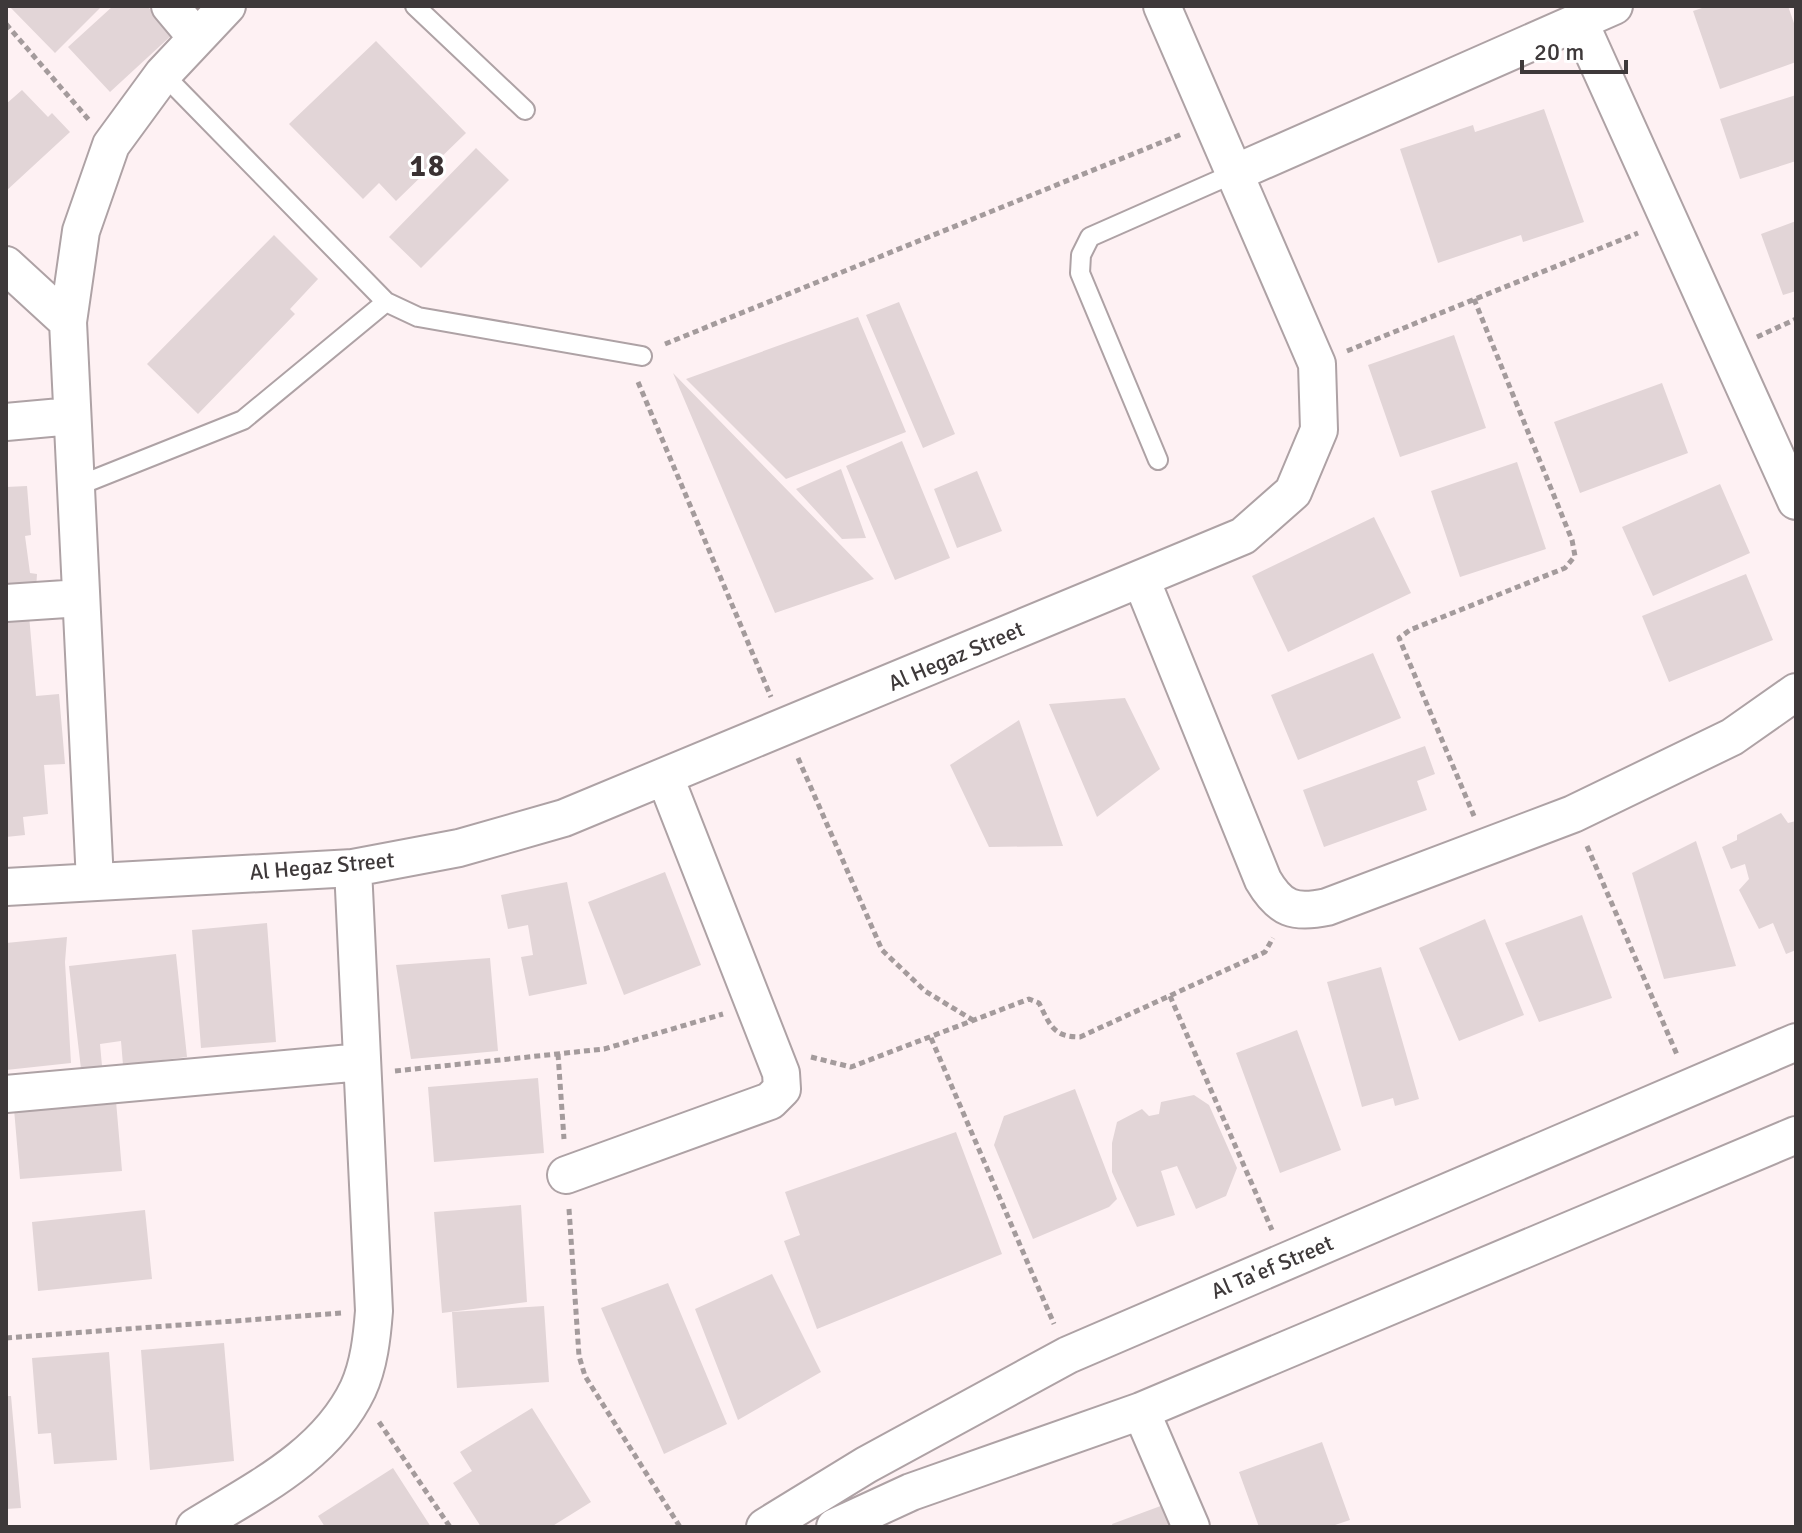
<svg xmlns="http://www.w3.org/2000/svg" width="1802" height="1533" viewBox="0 0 1802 1533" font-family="Signika,sans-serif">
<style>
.building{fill:#e2d5d7}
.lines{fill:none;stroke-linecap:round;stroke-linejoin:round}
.lane-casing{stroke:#aea2a5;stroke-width:22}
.street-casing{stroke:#aea2a5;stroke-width:40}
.path{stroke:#a49b9c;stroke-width:5;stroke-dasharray:6 4;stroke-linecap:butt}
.lane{stroke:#fff;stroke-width:18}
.street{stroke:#fff;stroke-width:36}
.labels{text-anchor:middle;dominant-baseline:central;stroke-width:6;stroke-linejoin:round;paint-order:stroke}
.street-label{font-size:22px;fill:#3e393a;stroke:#fff}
.district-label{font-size:30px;font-weight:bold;letter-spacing:2px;fill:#3a3132;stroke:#fff}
</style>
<rect width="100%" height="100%" fill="#fef1f3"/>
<path class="building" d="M 9,6 L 102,6 L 55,53 Z
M 113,6 L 147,6 L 173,34 L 110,92 L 68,47 Z
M 1708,6 L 1788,6 L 1796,29 L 1796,62 L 1720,89 L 1693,11 Z
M 376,41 L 466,133 L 396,201 L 379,183 L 363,199 L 289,124 Z
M 22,90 L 48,117 L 52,113 L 70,132 L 6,191 L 6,104 Z
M 1796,95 L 1796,161 L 1740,179 L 1720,119 Z
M 1544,109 L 1584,222 L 1523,242 L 1521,235 L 1438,263 L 1400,149 L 1473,125 L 1475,132 Z
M 476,148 L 509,180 L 421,268 L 389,237 Z
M 1796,221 L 1796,291 L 1783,295 L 1761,234 Z
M 274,235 L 318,279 L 290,309 L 295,314 L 198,414 L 147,364 Z
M 899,302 L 955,434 L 923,448 L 866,315 Z
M 858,317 L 906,432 L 786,479 L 686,379 Z
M 1454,335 L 1486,428 L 1400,457 L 1368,365 Z
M 673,373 L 874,579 L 775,613 Z
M 1662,383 L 1688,453 L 1580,493 L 1554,422 Z
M 902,441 L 950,558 L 895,580 L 846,466 Z
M 1517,462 L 1546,549 L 1460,577 L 1431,491 Z
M 841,469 L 866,538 L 842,539 L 796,489 Z
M 977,471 L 1002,531 L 957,548 L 934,489 Z
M 1720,484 L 1750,553 L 1653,596 L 1622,527 Z
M 27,486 L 31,535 L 25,536 L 30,573 L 37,574 L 36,590 L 6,595 L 6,487 Z
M 1374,517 L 1411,593 L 1288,652 L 1252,576 Z
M 1746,574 L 1773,640 L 1669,682 L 1642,616 Z
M 29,615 L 36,696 L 59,694 L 65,764 L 44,765 L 48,814 L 23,817 L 25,835 L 6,837 L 6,617 Z
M 1373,653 L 1401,718 L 1298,760 L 1271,695 Z
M 1125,698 L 1160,769 L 1097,817 L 1049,704 Z
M 1019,720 L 1063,846 L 989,847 L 950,765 Z
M 1425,746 L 1435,774 L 1417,781 L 1427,810 L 1324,847 L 1303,790 Z
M 1781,813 L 1788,823 L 1796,821 L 1796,950 L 1786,954 L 1773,923 L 1759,929 L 1739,890 L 1749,879 L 1745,864 L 1731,869 L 1722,847 L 1737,840 L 1737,835 Z
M 1696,841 L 1736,966 L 1664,979 L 1632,873 Z
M 665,872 L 701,965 L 624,995 L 588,902 Z
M 567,882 L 587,984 L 529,996 L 521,957 L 533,955 L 528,925 L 508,929 L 501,895 Z
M 1582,915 L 1612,998 L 1539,1022 L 1505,943 Z
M 1485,919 L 1524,1015 L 1459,1041 L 1419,948 Z
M 267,923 L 276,1042 L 201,1048 L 192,930 Z
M 67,937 L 65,962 L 71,1063 L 6,1070 L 6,943 Z
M 176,954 L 187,1057 L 123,1065 L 121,1041 L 100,1044 L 102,1066 L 81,1069 L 69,966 Z
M 490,958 L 498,1051 L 411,1059 L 396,965 Z
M 1381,967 L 1419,1099 L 1395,1106 L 1393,1098 L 1362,1107 L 1327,982 Z
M 1297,1030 L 1341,1150 L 1280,1173 L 1236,1053 Z
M 538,1078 L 544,1153 L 434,1162 L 428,1087 Z
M 1075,1089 L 1117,1199 L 1109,1207 L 1033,1239 L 994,1145 L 1004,1116 Z
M 1194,1095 L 1209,1105 L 1237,1168 L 1226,1196 L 1196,1209 L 1177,1166 L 1161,1171 L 1175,1215 L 1137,1227 L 1112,1172 L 1112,1143 L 1117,1122 L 1142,1109 L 1149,1116 L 1159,1114 L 1161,1102 Z
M 116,1101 L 122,1171 L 20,1179 L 14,1109 Z
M 956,1132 L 1002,1254 L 817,1329 L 784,1241 L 800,1235 L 785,1192 Z
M 521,1205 L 527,1302 L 442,1313 L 434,1212 Z
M 145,1210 L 152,1279 L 38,1291 L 32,1222 Z
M 772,1274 L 821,1372 L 738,1420 L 695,1309 Z
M 668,1283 L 727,1424 L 664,1454 L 601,1308 Z
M 544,1306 L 549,1382 L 457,1388 L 452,1312 Z
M 224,1343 L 234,1461 L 150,1470 L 141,1350 Z
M 109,1352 L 117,1460 L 54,1464 L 51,1433 L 38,1434 L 32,1358 Z
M 6,1396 L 11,1396 L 21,1508 L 6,1509 Z
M 532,1408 L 591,1502 L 551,1527 L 481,1527 L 453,1483 L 472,1471 L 460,1452 Z
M 1322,1442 L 1350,1520 L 1329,1527 L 1259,1527 L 1239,1472 Z
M 393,1468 L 431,1527 L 325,1527 L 318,1516 Z
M 1166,1504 L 1175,1527 L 1113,1527 L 1112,1524 Z"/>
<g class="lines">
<defs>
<path id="lane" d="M 415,6 L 525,110
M 163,74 L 386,302 L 418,317 L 642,356
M 1158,460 L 1080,273 L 1081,255 L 1090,237 L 1235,173
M 75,487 L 243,420 L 386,302"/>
<path id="street" d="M 170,6 L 196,37
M 1579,21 L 1796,501
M 1235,173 L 1614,6
M 6,265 L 68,322
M 6,422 L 72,416
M 1141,579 L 1263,880 C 1280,909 1294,914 1327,907 L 1573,814 L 1732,737 L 1796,692
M 6,603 L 81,598
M 95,882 L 68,322 L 81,231 L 111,145 L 163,74 L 227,6
M 6,887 L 353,868 L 459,848 L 564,818 L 1243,536 L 1293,492 L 1319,430 L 1317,364 L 1162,6
M 6,1094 L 362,1062
M 566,1175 L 770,1101 L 782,1089 L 781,1073 L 665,777
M 1141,1411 L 1191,1527
M 195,1527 C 255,1490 326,1456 358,1389 C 369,1365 372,1337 374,1311 L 353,868
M 765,1527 L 866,1465 L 1068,1355 L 1796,1042
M 835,1527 L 911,1492 L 1141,1411 L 1796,1135"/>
</defs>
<use href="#lane" class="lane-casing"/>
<use href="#street" class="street-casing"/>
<path class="path" d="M 6,24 L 89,120
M 1474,299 L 1572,540 L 1575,556 L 1565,568 L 1410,630 L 1399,638 L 1474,816
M 1757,337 L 1796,319
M 665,344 L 1182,134
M 1347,351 L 1638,233
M 638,382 L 771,697
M 798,758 L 882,950 L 925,991 L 976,1022
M 1587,846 L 1678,1057
M 1170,996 L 1272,1230
M 931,1038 L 1054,1324
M 558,1054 L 564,1139
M 811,1057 L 851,1067 L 1029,999 L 1039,1003 C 1050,1025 1053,1037 1080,1037 L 1265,952 L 1273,938
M 395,1071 L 604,1049 L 723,1014
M 569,1209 L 579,1356 L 585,1376 L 680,1527
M 6,1338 L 341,1313
M 379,1422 L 450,1527"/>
<use href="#lane" class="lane"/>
<use href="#street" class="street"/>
</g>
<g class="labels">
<g class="street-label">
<text transform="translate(956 656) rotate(-23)">Al Hegaz Street</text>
<text transform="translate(322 866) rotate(-5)">Al Hegaz Street</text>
<text transform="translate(1272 1267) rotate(-23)">Al Ta'ef Street</text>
</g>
<g class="district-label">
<text x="428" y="166">18</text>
</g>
</g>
<rect width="1802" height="1533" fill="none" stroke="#3e393a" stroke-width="16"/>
<path d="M1522 60v12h104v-12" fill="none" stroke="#3e393a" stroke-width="4"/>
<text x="1534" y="60" font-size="24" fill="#3e393a" stroke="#ffffff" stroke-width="6" paint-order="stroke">20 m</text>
</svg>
